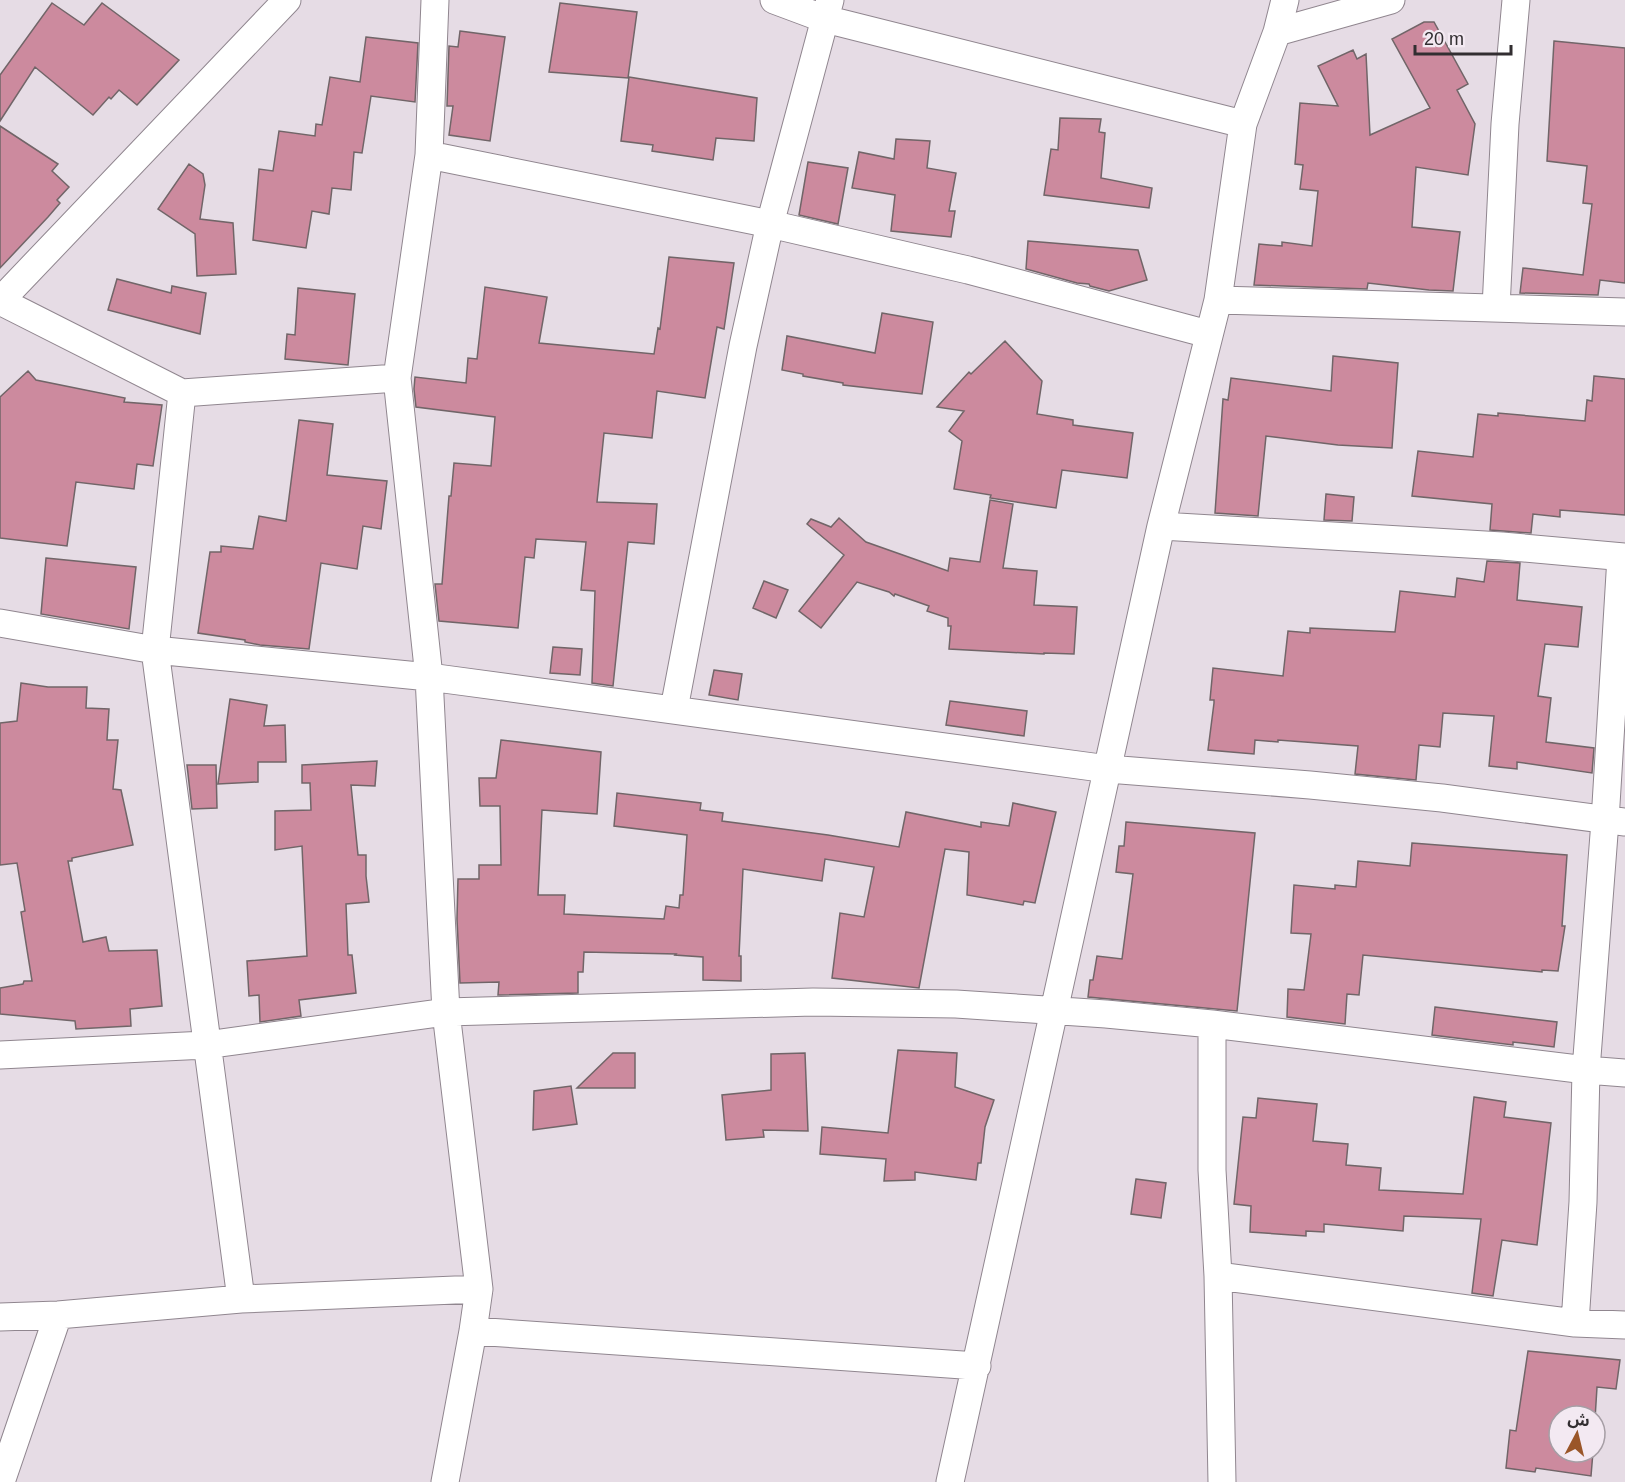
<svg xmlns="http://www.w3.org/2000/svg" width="1625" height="1482" viewBox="0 0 1625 1482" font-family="Helvetica,'Noto Sans Arabic',sans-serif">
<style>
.building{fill:#cc8a9e;stroke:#716568;stroke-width:1.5}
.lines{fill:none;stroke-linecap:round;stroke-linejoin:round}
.minor-casing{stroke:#90868f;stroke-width:29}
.minor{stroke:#fff;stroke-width:27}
</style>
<rect width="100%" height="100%" fill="#e6dce5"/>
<path class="building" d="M 52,3 L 84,25 L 102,3 L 179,60 L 137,105 L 119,90 L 111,99 L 109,97 L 93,115 L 35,67 L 0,121 L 0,75 Z
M 560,3 L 637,12 L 628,78 L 549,72 Z
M 1424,22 L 1434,22 L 1468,84 L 1457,90 L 1475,124 L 1468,175 L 1416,167 L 1412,227 L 1460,232 L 1453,291 L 1429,290 L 1368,283 L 1367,289 L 1254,285 L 1259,244 L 1282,246 L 1282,242 L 1312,246 L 1318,191 L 1300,189 L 1303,165 L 1295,164 L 1300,103 L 1338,106 L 1318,66 L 1353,50 L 1357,59 L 1366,54 L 1370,135 L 1430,108 L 1392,39 Z
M 460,31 L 505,37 L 490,141 L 449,135 L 453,106 L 447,106 L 449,46 L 458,47 Z
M 366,37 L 418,43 L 415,102 L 371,96 L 362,153 L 354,152 L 351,190 L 332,188 L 329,214 L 312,211 L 306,248 L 253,240 L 259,169 L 273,171 L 279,131 L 315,136 L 316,124 L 322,125 L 330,77 L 360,82 Z
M 1554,41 L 1625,48 L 1625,283 L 1600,280 L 1598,295 L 1520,293 L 1523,268 L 1583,275 L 1592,204 L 1583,203 L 1587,166 L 1547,161 Z
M 629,77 L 757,98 L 754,141 L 716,138 L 713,160 L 652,151 L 653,145 L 621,141 Z
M 1060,118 L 1101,119 L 1099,132 L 1105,133 L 1101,178 L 1152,188 L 1149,208 L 1044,195 L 1051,149 L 1058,150 Z
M 0,126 L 58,164 L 52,171 L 69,187 L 57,200 L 60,203 L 48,217 L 0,268 Z
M 896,139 L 930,141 L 927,168 L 956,173 L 949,211 L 955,211 L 951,237 L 891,231 L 895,195 L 852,188 L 859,152 L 894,159 Z
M 808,162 L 848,168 L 838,224 L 799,215 Z
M 189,164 L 203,174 L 205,185 L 200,219 L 233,223 L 236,274 L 197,276 L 195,234 L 158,209 Z
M 1028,241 L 1138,250 L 1147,280 L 1109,291 L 1090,286 L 1089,284 L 1077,283 L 1026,269 Z
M 669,257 L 734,263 L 724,329 L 717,327 L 705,398 L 657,391 L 652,438 L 604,433 L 597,502 L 657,504 L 654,544 L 628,542 L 613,686 L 592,683 L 595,591 L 581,590 L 586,542 L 536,539 L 534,558 L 525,557 L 518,628 L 439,621 L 435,584 L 442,584 L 449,496 L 451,496 L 454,463 L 491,466 L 495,417 L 416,407 L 414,389 L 415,377 L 466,383 L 468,358 L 477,359 L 485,287 L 547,297 L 539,343 L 654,354 L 658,328 L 660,329 Z
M 117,279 L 171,293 L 172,286 L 206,293 L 200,334 L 108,310 Z
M 298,288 L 355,294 L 348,365 L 285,359 L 287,334 L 295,335 Z
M 882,313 L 933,322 L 922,394 L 843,385 L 843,383 L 803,376 L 803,374 L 782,370 L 787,336 L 875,353 Z
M 1005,341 L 1042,381 L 1037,414 L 1073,420 L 1073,425 L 1133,433 L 1127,478 L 1062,470 L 1056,508 L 990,498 L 991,495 L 954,489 L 962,441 L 949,431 L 964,411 L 937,407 L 969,372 L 971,374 Z
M 1333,356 L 1398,363 L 1392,448 L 1338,445 L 1266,436 L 1258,516 L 1215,513 L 1223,399 L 1228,400 L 1231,378 L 1331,391 Z
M 28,371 L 36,380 L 125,398 L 124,402 L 162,405 L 153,466 L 137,464 L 134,489 L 76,482 L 67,546 L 0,538 L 0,397 Z
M 1594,376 L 1625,379 L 1625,515 L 1560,510 L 1560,517 L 1533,514 L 1531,533 L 1490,530 L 1492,504 L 1412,496 L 1418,451 L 1473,457 L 1478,414 L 1498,416 L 1498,413 L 1585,421 L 1587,400 L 1592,401 Z
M 299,420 L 333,424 L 327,475 L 387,481 L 381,529 L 363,526 L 357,569 L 321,563 L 309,649 L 260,645 L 245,642 L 245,640 L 198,633 L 210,552 L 221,552 L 221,546 L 253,549 L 259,516 L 286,521 Z
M 1326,494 L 1354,497 L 1352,521 L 1324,520 Z
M 990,500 L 1013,504 L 1003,568 L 1037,571 L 1034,605 L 1077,607 L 1074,654 L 1044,653 L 1044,654 L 949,649 L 951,626 L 948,626 L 948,618 L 927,611 L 929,606 L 895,594 L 894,596 L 889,592 L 857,582 L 821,628 L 799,611 L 844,555 L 807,524 L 811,519 L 831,527 L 839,518 L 866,542 L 948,571 L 950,558 L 980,562 Z
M 46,558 L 136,567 L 129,629 L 41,614 Z
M 1487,561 L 1520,563 L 1517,600 L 1582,607 L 1578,647 L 1545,644 L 1538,696 L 1551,698 L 1546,742 L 1594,748 L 1592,773 L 1517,762 L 1517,769 L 1489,766 L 1494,716 L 1443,713 L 1440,747 L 1419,745 L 1416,780 L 1355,774 L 1358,746 L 1278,740 L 1278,742 L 1255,740 L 1254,754 L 1208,750 L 1214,703 L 1214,700 L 1210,700 L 1213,668 L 1283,676 L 1288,631 L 1310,633 L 1310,628 L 1395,632 L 1400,591 L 1455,597 L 1457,578 L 1484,582 Z
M 764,581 L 788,590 L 776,618 L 753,608 Z
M 553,647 L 582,649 L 580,675 L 550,673 Z
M 714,670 L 742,674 L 738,700 L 709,695 Z
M 21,683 L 48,687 L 87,687 L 86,708 L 109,709 L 107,740 L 118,740 L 113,789 L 121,790 L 133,845 L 72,858 L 72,861 L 68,861 L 83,942 L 106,937 L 109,951 L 157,950 L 162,1006 L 130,1009 L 131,1026 L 76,1029 L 75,1021 L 0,1014 L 0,988 L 23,984 L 24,981 L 32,981 L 21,912 L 25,911 L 17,863 L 0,865 L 0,723 L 17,721 Z
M 230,699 L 267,705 L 264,726 L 285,725 L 286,762 L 258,762 L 258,782 L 218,784 Z
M 950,701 L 1027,711 L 1024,736 L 946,725 Z
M 501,740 L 601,752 L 597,814 L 542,810 L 538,895 L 565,895 L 564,914 L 664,919 L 666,906 L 679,908 L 680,895 L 683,895 L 687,835 L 614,826 L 617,793 L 701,803 L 700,810 L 723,813 L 722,821 L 828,835 L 899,847 L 906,812 L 981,827 L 981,822 L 1009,826 L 1013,803 L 1056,812 L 1035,903 L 1024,901 L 1023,905 L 967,895 L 969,852 L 945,849 L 919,988 L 832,978 L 840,913 L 864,917 L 874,867 L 825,859 L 822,881 L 743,869 L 739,956 L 741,956 L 741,981 L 703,980 L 703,957 L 675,955 L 676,954 L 584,952 L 583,972 L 578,972 L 578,993 L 498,995 L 499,982 L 460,983 L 457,919 L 458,879 L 479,879 L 479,865 L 501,865 L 500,806 L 480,806 L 479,778 L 496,778 Z
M 377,761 L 375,786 L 351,785 L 358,855 L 366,855 L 366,876 L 369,902 L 346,904 L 348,955 L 352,955 L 356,993 L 299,1000 L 301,1016 L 260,1022 L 259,995 L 249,996 L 247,961 L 307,956 L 302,846 L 275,850 L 275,811 L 311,810 L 310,783 L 302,783 L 302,765 Z
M 187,765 L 216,765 L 217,808 L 192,809 Z
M 1126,822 L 1255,833 L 1237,1011 L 1088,997 L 1090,980 L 1093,980 L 1097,956 L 1122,959 L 1133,874 L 1116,872 L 1119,846 L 1124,846 Z
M 1412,843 L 1567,855 L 1562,926 L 1565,926 L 1558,971 L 1542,970 L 1542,972 L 1363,955 L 1359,995 L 1347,994 L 1345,1024 L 1287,1017 L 1288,989 L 1304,990 L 1311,934 L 1291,933 L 1294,885 L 1335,889 L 1335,885 L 1356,887 L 1358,861 L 1410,866 Z
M 1435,1007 L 1557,1022 L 1554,1047 L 1513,1042 L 1513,1045 L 1432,1035 Z
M 898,1050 L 957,1053 L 955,1087 L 994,1100 L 985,1127 L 981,1163 L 978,1163 L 976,1180 L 915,1172 L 915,1180 L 884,1181 L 886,1159 L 820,1154 L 822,1127 L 888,1133 Z
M 613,1053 L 635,1053 L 635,1088 L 577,1088 Z
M 805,1053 L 808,1131 L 763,1130 L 764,1137 L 726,1140 L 722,1095 L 771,1090 L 771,1054 Z
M 571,1086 L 577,1124 L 533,1130 L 534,1091 Z
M 1474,1097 L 1506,1102 L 1504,1117 L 1551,1123 L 1537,1245 L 1502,1240 L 1493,1296 L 1472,1293 L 1481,1219 L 1404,1216 L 1403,1231 L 1324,1224 L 1324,1232 L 1306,1231 L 1306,1236 L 1250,1232 L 1251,1206 L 1234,1204 L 1243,1117 L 1256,1118 L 1258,1098 L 1317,1104 L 1313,1141 L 1348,1144 L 1346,1165 L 1381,1168 L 1379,1190 L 1463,1194 Z
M 1136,1179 L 1166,1183 L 1161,1218 L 1131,1214 Z
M 1528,1351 L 1620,1360 L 1616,1389 L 1597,1387 L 1595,1419 L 1595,1416 L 1559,1416 L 1559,1452 L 1593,1452 L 1591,1476 L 1536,1468 L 1535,1472 L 1506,1468 L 1510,1430 L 1516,1431 Z"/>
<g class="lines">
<defs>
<path id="minor" d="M 435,0 L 429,155 L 397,378 L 429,677 L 446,1012 L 479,1289 L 473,1331 L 445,1482
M 774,0 L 825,19 L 1243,124
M 1277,32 L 1391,0
M 429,155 L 770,224 L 968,270 L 1208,334
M 1218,300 L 1625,312
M 0,301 L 182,393 L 397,378
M 0,301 L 287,0
M 1496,308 L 1505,124 L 1516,0
M 182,393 L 155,650 L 241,1299
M 1161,526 L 1502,546 L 1625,557
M 0,623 L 155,650 L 429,677 L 1108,769 L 1310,785 L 1442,798 L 1625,822
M 674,709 L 743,346 L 770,224 L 830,0
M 1212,1024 L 1212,1170 L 1218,1276 L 1222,1482
M 0,1055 L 206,1045 L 446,1012 L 813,1002 L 956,1004 L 1106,1014 L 1212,1024 L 1586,1070 L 1625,1073
M 1218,1276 L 1575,1323 L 1625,1325
M 0,1317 L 58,1315 L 241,1299 L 479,1289
M 1575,1323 L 1583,1202 L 1586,1070 L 1605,821 L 1621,557
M 473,1331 L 977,1366
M 1,1482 L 58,1315
M 950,1482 L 1161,526 L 1218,300 L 1243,124 L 1277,32 L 1285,0"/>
</defs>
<use href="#minor" class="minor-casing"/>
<use href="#minor" class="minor"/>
</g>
<g transform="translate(1577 1434) rotate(7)"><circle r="28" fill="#f3e9f2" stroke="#a69ea5" stroke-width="1.5"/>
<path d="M0-4.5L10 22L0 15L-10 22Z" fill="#9a5629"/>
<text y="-9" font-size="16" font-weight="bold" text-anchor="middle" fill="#322e31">ش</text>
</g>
<path d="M1415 45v9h96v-9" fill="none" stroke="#322e31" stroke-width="3"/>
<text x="1424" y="45" font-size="18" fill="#322e31" stroke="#f3e9f2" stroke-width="4.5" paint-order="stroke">20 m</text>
</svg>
